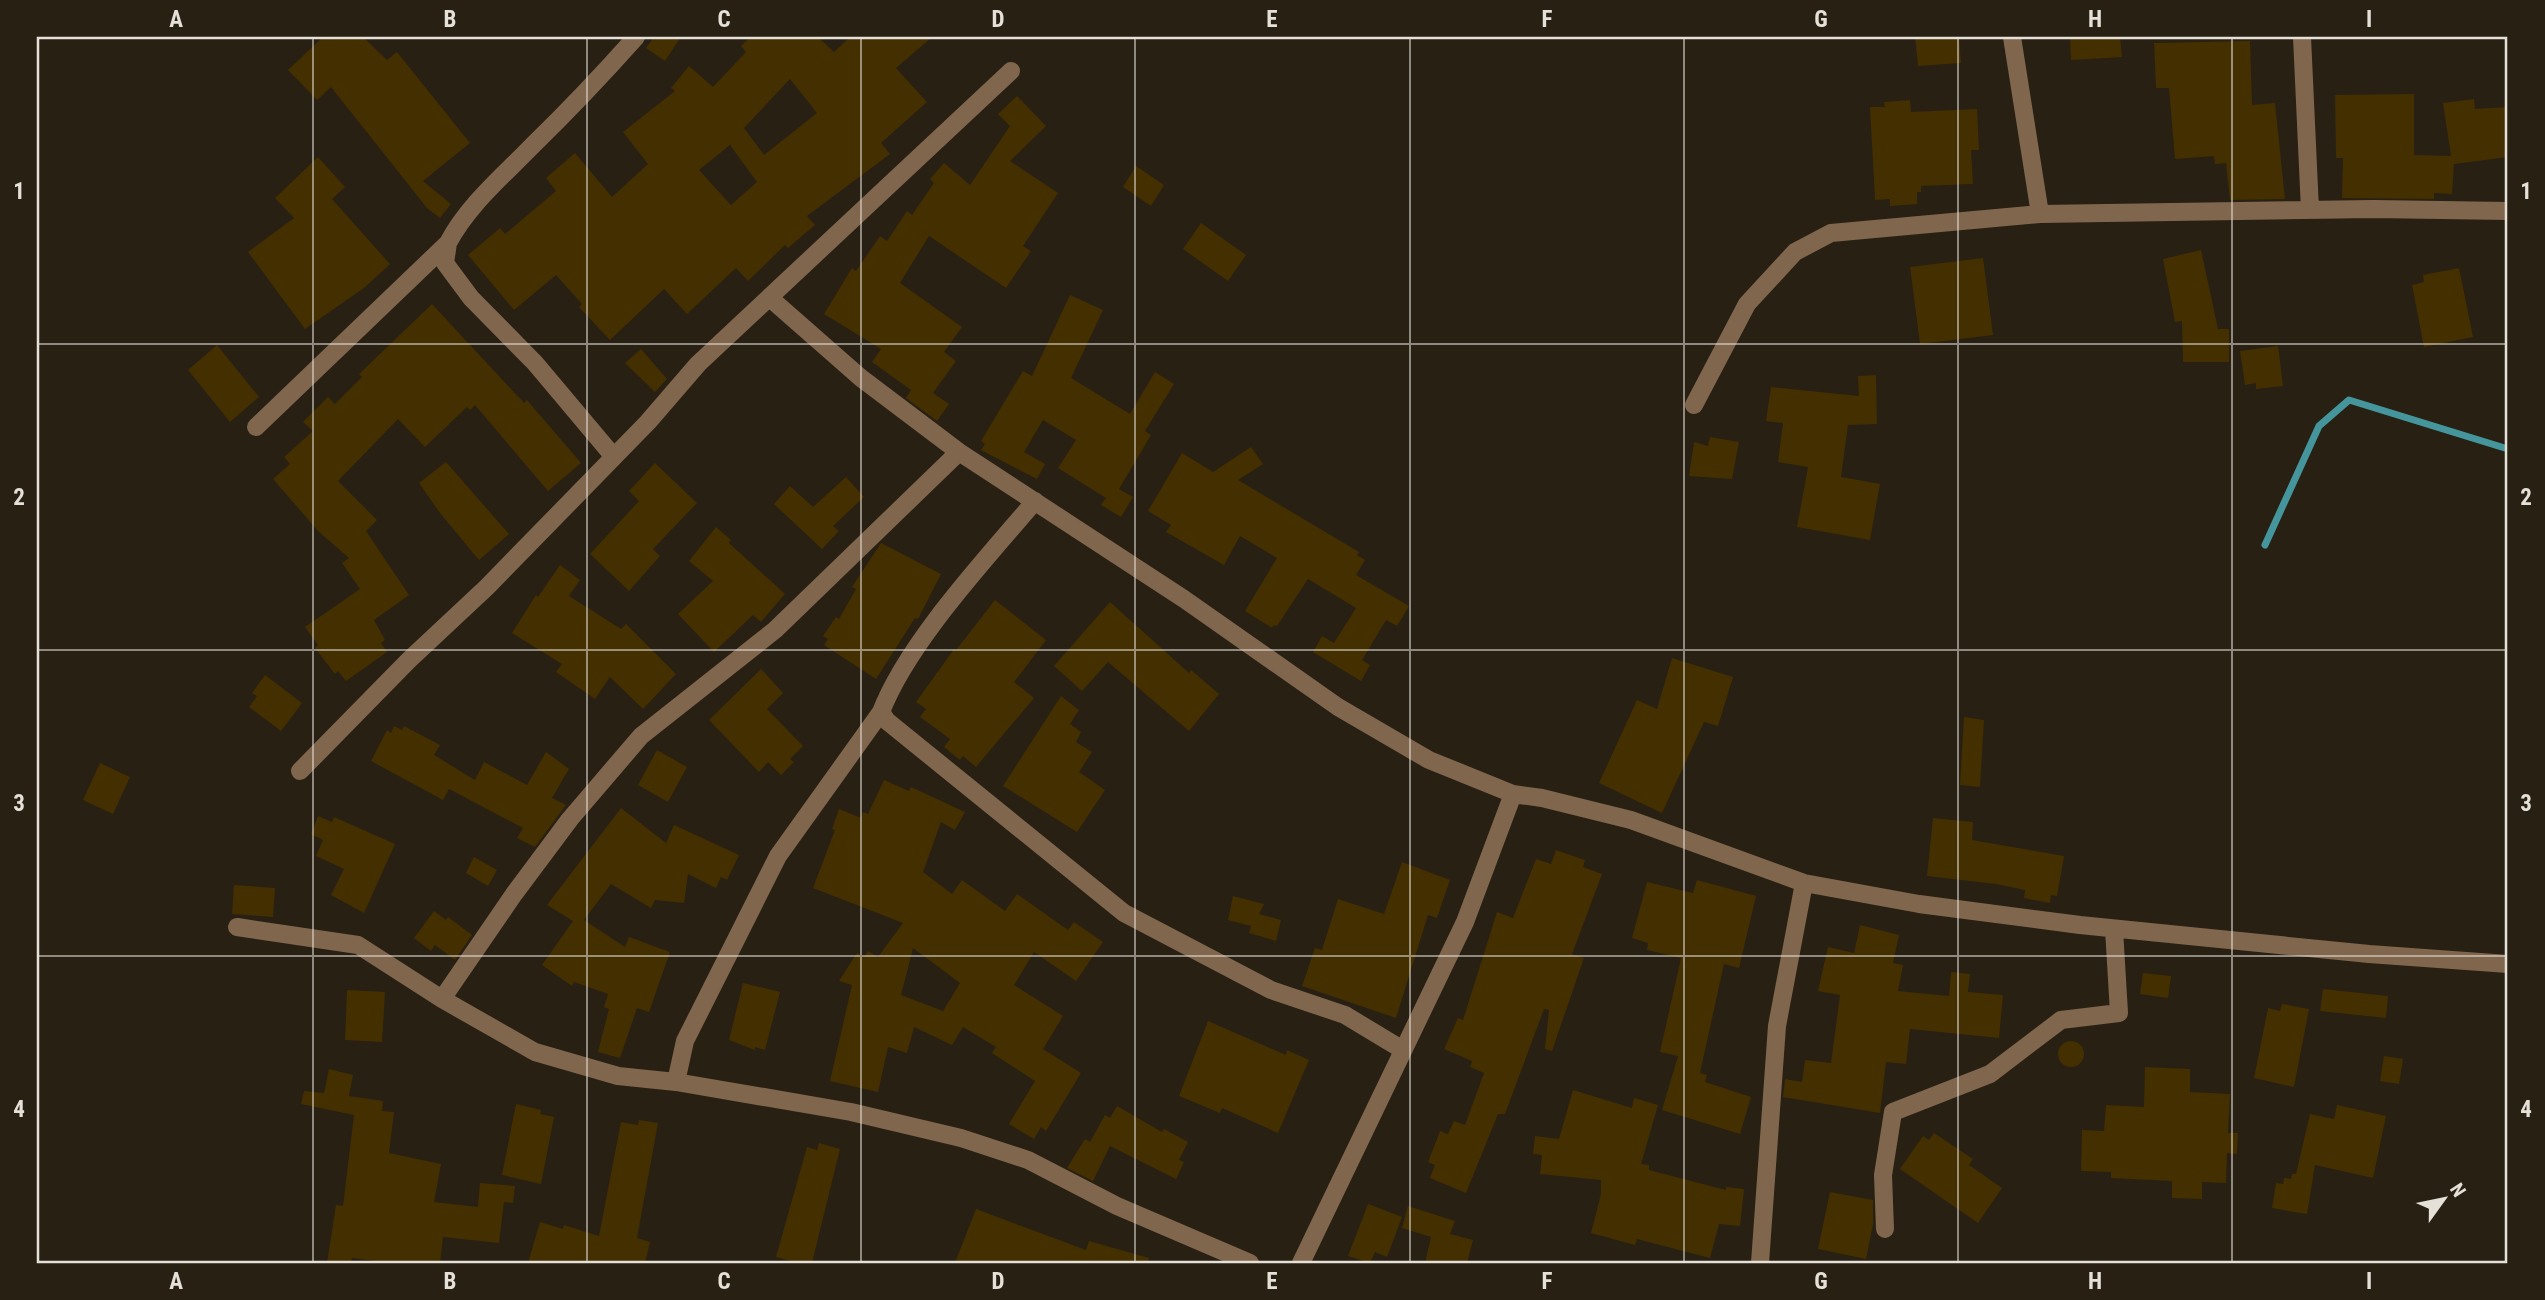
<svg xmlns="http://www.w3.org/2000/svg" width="2545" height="1300" viewBox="0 0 2545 1300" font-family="'Roboto Condensed',sans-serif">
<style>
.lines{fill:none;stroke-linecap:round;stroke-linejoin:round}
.stream{stroke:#45969c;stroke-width:7}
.building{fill:#442f00;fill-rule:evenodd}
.minor{stroke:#81664e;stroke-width:18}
.grid{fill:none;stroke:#e5e0d8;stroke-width:2;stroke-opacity:0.55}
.neatline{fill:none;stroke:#e5e0d8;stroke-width:2.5}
.grid-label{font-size:23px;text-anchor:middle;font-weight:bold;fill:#e5e0d8}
</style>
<rect width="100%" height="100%" fill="#282013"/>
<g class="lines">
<path class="stream" d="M 2265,545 L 2319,426 L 2349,400 L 2508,449"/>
</g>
<path class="building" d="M 323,37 L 363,37 L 387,60 L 397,52 L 470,143 L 423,181 L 451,204 L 440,218 L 427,208 L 331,87 L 317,100 L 288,70 Z
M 654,37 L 681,37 L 665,61 L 646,48 Z
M 750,37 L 818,37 L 834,52 L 850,37 L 932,37 L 896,68 L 927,102 L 881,143 L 890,154 L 807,216 L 815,225 L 788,248 L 785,245 L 748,281 L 736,268 L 687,314 L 664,289 L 610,340 L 579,307 L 582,304 L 556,275 L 514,310 L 468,255 L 500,228 L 505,234 L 556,191 L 546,178 L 575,153 L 612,197 L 648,164 L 623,132 L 675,91 L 671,88 L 689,66 L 713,87 L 746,52 L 741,46 ZM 790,79 L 817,113 L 764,155 L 744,128 ZM 730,145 L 757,182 L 731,205 L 699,170 Z
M 1915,37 L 1959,37 L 1961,63 L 1918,66 Z
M 2070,37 L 2120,37 L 2122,57 L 2071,60 Z
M 2250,41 L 2252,105 L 2275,103 L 2285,199 L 2230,200 L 2226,163 L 2215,164 L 2214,156 L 2175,159 L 2169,88 L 2156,88 L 2154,43 Z
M 2414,94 L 2414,155 L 2451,156 L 2443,103 L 2474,99 L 2475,109 L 2508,107 L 2508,157 L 2454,164 L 2452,194 L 2434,193 L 2434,199 L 2342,198 L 2343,158 L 2336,158 L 2335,95 Z
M 1017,96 L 1046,126 L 1010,161 L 1058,193 L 1023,246 L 1031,251 L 1006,288 L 929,236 L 900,283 L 962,327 L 944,352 L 956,361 L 933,393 L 949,404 L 937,421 L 906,398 L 911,390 L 872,362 L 881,349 L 824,314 L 852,268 L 856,271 L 880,236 L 887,241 L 907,211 L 912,215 L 934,183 L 930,179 L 944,163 L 970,185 L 1010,126 L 998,114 Z
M 1910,100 L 1911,112 L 1977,109 L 1979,150 L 1971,150 L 1973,184 L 1921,186 L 1921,192 L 1917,192 L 1917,204 L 1890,206 L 1890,199 L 1875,200 L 1870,107 L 1885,107 L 1884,102 Z
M 318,157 L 345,187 L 332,199 L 390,264 L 364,288 L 305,329 L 248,252 L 294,218 L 275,198 Z
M 1136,166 L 1164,185 L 1151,206 L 1123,187 Z
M 1201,223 L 1246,255 L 1228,281 L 1183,249 Z
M 2201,250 L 2218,329 L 2229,329 L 2229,362 L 2183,362 L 2182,321 L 2175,322 L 2163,259 Z
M 1983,258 L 1993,335 L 1920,344 L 1910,267 Z
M 2459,268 L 2473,337 L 2424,347 L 2412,285 L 2424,282 L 2423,275 Z
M 1070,295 L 1103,310 L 1071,378 L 1130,414 L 1155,372 L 1174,384 L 1145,431 L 1151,435 L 1119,489 L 1133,497 L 1121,517 L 1101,505 L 1106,498 L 1058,468 L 1076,440 L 1043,420 L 1024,452 L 1045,464 L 1037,479 L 981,450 L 985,444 L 981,441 L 1023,371 L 1032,376 Z
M 432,304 L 524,403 L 527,400 L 581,463 L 548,491 L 475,405 L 470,410 L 467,407 L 425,447 L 398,419 L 338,481 L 377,520 L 366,531 L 409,595 L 374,620 L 385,640 L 381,643 L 387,652 L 346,681 L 338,671 L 335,674 L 315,648 L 318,645 L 305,627 L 360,589 L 342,563 L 349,558 L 319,532 L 273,479 L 290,464 L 284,457 L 313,431 L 303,422 L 328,397 L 335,404 L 362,377 L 359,374 Z
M 217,345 L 259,397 L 230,422 L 188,370 Z
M 2278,346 L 2283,386 L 2256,389 L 2256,383 L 2245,385 L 2240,351 Z
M 641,349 L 667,379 L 655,392 L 625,363 Z
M 1876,375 L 1877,424 L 1848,425 L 1841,477 L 1880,484 L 1870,540 L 1797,527 L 1808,467 L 1778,462 L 1783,423 L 1766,421 L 1771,387 L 1859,396 L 1858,376 Z
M 1710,437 L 1739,442 L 1732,479 L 1689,476 L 1694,442 L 1708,446 Z
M 1251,447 L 1263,464 L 1238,480 L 1359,552 L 1357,555 L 1365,560 L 1356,575 L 1409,606 L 1397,626 L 1386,620 L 1362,660 L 1370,665 L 1361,681 L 1313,652 L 1322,636 L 1334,643 L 1356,608 L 1308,579 L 1277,626 L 1274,625 L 1272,628 L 1245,611 L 1277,558 L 1240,536 L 1224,565 L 1166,532 L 1171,525 L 1148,511 L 1182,453 L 1213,472 Z
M 446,462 L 509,534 L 479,560 L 440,513 L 419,483 Z
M 655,463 L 697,503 L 653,549 L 660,556 L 629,591 L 590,554 L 639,501 L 629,491 Z
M 846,477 L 864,497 L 833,526 L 839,531 L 822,549 L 774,504 L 790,486 L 813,507 Z
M 716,527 L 731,540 L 729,543 L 785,594 L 761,622 L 753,615 L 714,652 L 678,614 L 713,581 L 689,561 Z
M 881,543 L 941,574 L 918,619 L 915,618 L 876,679 L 824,645 L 828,639 L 823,636 L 836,617 L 839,619 L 856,589 L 852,587 Z
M 560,565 L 580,580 L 569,596 L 621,629 L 626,624 L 676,674 L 643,709 L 610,677 L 595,699 L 556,672 L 562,664 L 512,633 L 536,595 L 538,597 Z
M 995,600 L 1046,640 L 1014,682 L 1034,698 L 976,767 L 963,756 L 960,760 L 944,747 L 950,739 L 920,717 L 926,709 L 916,702 L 954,649 L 956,650 Z
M 1110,602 L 1189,673 L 1191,670 L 1219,694 L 1189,731 L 1108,662 L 1082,691 L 1054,666 Z
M 1672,658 L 1733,677 L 1718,726 L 1704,722 L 1662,813 L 1599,783 L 1637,700 L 1657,709 Z
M 761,669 L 783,693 L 767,709 L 803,746 L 790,759 L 794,762 L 781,775 L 768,762 L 759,772 L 709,720 Z
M 265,675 L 302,703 L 281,731 L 249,707 L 257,696 L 252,693 Z
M 1061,696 L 1079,710 L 1070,724 L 1081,732 L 1076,742 L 1092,752 L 1079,772 L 1105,790 L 1077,832 L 1003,786 Z
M 1964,717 L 1984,720 L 1980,787 L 1960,785 Z
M 394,726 L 402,730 L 404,726 L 440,745 L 434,755 L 475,780 L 484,762 L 527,785 L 546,752 L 569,769 L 552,798 L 566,805 L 535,847 L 517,838 L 523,828 L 449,789 L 443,800 L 371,761 L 387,730 L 391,733 Z
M 657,750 L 687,767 L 668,802 L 638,785 Z
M 100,763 L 130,777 L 113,814 L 83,800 Z
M 884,780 L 909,791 L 911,787 L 965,812 L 955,830 L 941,822 L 923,872 L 952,894 L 962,880 L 1005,911 L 1017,894 L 1068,930 L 1074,922 L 1103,942 L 1076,981 L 1034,952 L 1014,985 L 1063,1016 L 1043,1049 L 1081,1073 L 1046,1131 L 1041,1127 L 1034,1139 L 1009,1124 L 1035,1081 L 992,1053 L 996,1047 L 963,1027 L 952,1045 L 914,1027 L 907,1053 L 888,1047 L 878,1092 L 830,1081 L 852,985 L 839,981 L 857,953 L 864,957 L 868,951 L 878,957 L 903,923 L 813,888 L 835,830 L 832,829 L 839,809 L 861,818 L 863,812 L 868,814 ZM 913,948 L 960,983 L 943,1011 L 901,995 Z
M 621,808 L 666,843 L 674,825 L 739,855 L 727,880 L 721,877 L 716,888 L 688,874 L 684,903 L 655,900 L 651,908 L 611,884 L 584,920 L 625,947 L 629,937 L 670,952 L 649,1012 L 637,1008 L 620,1058 L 598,1052 L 609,1009 L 604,1007 L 608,994 L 574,982 L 572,986 L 542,965 L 573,921 L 547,905 Z
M 318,816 L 332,822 L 334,817 L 395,844 L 364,913 L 331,895 L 344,869 L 316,856 L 323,840 L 311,834 Z
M 1933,818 L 1973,822 L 1972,840 L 2064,856 L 2057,896 L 2051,895 L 2050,903 L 2024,898 L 2025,890 L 1996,884 L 1927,876 Z
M 1556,850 L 1585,860 L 1583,867 L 1602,874 L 1572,954 L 1584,958 L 1552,1051 L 1545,1049 L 1549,1010 L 1544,1009 L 1505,1114 L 1498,1114 L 1466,1193 L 1430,1178 L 1435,1165 L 1428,1162 L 1440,1131 L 1448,1134 L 1454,1121 L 1465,1125 L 1484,1073 L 1470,1067 L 1472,1061 L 1444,1049 L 1458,1018 L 1463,1020 L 1497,912 L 1513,918 L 1536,859 L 1551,864 Z
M 474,857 L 497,870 L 488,886 L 466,873 Z
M 1402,862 L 1450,880 L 1437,918 L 1428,915 L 1396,1018 L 1302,986 L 1315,948 L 1322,950 L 1338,899 L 1384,914 Z
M 1697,880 L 1756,896 L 1739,968 L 1724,964 L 1700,1073 L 1707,1075 L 1705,1082 L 1751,1097 L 1740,1134 L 1662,1110 L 1678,1056 L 1660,1052 L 1681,958 L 1647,950 L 1648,943 L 1632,938 L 1647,882 L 1693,893 Z
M 234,885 L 275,888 L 273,917 L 232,914 Z
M 1233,896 L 1264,904 L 1259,914 L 1281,920 L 1276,941 L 1249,933 L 1251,926 L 1228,920 Z
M 434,911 L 446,920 L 448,917 L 472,935 L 455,960 L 435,945 L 431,951 L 414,938 Z
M 1860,925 L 1899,935 L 1893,963 L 1903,965 L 1898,991 L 1949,996 L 1951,972 L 1970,974 L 1968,992 L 2003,995 L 1999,1038 L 1910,1029 L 1906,1064 L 1886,1062 L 1880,1113 L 1783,1097 L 1785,1079 L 1802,1082 L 1805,1060 L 1831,1063 L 1840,995 L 1818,991 L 1828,947 L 1854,953 Z
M 2143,973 L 2171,976 L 2168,998 L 2140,994 Z
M 743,983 L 780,992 L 765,1050 L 755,1047 L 755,1050 L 729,1040 Z
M 2323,989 L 2388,996 L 2386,1018 L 2320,1011 Z
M 347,990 L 385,992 L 382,1042 L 345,1040 Z
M 2282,1004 L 2309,1009 L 2294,1087 L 2254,1078 L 2268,1008 L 2280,1011 Z
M 1208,1021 L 1286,1055 L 1287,1050 L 1309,1060 L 1278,1133 L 1222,1108 L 1220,1113 L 1179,1096 Z
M2058 1054a13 13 0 1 1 26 0a13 13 0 1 1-26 0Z
M 2384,1056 L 2403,1059 L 2399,1084 L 2380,1081 Z
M 2145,1067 L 2190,1069 L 2190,1092 L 2230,1094 L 2228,1133 L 2238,1133 L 2237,1154 L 2227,1153 L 2226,1183 L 2202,1182 L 2202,1199 L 2172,1198 L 2172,1181 L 2111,1178 L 2111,1172 L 2081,1171 L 2082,1130 L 2104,1131 L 2106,1105 L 2144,1107 Z
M 329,1069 L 353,1075 L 349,1096 L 383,1101 L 382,1111 L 394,1112 L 389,1153 L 441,1164 L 434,1202 L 478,1207 L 480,1183 L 515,1186 L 513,1203 L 504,1202 L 499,1243 L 443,1237 L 440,1263 L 391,1263 L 352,1258 L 351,1263 L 327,1263 L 336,1205 L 343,1206 L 354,1115 L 301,1104 L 304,1091 L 324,1093 Z
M 1573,1090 L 1632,1108 L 1634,1098 L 1658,1105 L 1641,1164 L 1649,1165 L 1649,1170 L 1726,1190 L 1726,1187 L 1744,1189 L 1740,1226 L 1719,1224 L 1710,1258 L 1637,1239 L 1635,1245 L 1591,1233 L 1601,1194 L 1601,1180 L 1540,1174 L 1542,1155 L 1533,1154 L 1535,1136 L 1559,1139 Z
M 516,1104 L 541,1110 L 540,1114 L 554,1117 L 541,1184 L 502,1175 Z
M 2337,1105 L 2386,1116 L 2373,1178 L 2315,1165 L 2307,1214 L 2272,1208 L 2276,1183 L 2283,1184 L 2284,1178 L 2291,1179 L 2292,1174 L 2296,1174 L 2310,1114 L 2334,1119 Z
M 1117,1106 L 1162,1132 L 1164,1129 L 1188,1142 L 1179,1160 L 1184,1162 L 1176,1179 L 1110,1146 L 1093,1181 L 1067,1168 L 1085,1139 L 1090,1142 L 1105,1115 L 1110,1118 Z
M 639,1120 L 658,1123 L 637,1238 L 650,1242 L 645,1263 L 528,1263 L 540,1222 L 563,1229 L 564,1225 L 599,1236 L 621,1122 L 638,1125 Z
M 1934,1133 L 1973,1159 L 1969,1165 L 2002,1188 L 1978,1223 L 1900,1169 L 1923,1136 L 1929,1140 Z
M 819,1143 L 840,1149 L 812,1263 L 798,1263 L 776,1257 L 807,1147 L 817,1150 Z
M 1830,1192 L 1873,1200 L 1873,1224 L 1866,1259 L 1818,1249 Z
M 1368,1204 L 1402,1217 L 1387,1257 L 1375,1252 L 1370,1263 L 1348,1256 Z
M 1408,1206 L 1455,1221 L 1450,1234 L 1473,1240 L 1467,1263 L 1425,1263 L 1431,1237 L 1402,1228 Z
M 976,1209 L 1086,1250 L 1089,1241 L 1149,1258 L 1148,1263 L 955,1263 Z"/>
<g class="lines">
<path class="minor" d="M 2012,37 L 2040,214
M 2302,37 L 2310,210
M 448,243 L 445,263 L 471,298 L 535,363 L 614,457
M 771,299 L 861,378 L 959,452 L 1184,599 L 1338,707 L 1429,760 L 1513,794 L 1542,798 L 1631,820 L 1804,883 L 1919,904 L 2080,925 L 2369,954 L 2508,964
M 1694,405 L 1747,304 L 1795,252 L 1831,233 L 2040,214 L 2373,209 L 2508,211
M 256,427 L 448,243 C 468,205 503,176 532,146 C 568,111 603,74 636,37
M 881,712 L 887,721 L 1124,913 L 1271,990 L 1345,1015 L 1403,1050
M 300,771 L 409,660 L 487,587 L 648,422 L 698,364 L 1011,71
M 237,927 L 358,945 L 442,999 L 535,1052 L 618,1076 L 676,1082 L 851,1112 L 961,1138 L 1028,1160 L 1117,1206 L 1250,1263
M 442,999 L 514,894 L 570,819 L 641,736 L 775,630 L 959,452
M 676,1082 L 685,1041 L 778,856 L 881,712 C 908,642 986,559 1035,501
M 1885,1229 L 1883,1175 L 1893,1112 L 1990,1074 L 2061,1020 L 2119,1013 L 2114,929
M 1301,1263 L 1465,922 L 1513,794
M 1760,1263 L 1777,1026 L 1804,883"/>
</g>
<path class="grid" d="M 313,37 L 313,1263M 587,37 L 587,1263M 861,37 L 861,1263M 1135,37 L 1135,1263M 1410,37 L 1410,1263M 1684,37 L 1684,1263M 1958,37 L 1958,1263M 2232,37 L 2232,1263M 37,344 L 2508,344M 37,650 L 2508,650M 37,956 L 2508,956"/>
<rect width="2545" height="1300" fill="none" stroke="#282013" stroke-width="77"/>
<g transform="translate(2444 1199) rotate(57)" stroke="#282013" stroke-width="5" paint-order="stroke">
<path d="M0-5L12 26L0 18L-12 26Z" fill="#e5e0d8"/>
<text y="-10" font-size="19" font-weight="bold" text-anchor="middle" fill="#e5e0d8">N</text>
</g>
<rect x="38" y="38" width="2468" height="1224" class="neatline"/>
<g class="grid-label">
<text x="176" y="27">A</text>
<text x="450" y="27">B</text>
<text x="724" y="27">C</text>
<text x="998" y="27">D</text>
<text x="1272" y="27">E</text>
<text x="1547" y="27">F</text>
<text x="1821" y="27">G</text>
<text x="2095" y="27">H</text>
<text x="2369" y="27">I</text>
<text x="19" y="199">1</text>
<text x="2526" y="199">1</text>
<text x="19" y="505">2</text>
<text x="2526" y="505">2</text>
<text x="19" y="811">3</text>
<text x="2526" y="811">3</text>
<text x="19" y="1117">4</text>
<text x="2526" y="1117">4</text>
<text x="176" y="1289">A</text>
<text x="450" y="1289">B</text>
<text x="724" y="1289">C</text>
<text x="998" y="1289">D</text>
<text x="1272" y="1289">E</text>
<text x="1547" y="1289">F</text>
<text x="1821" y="1289">G</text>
<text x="2095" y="1289">H</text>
<text x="2369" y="1289">I</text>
</g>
</svg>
